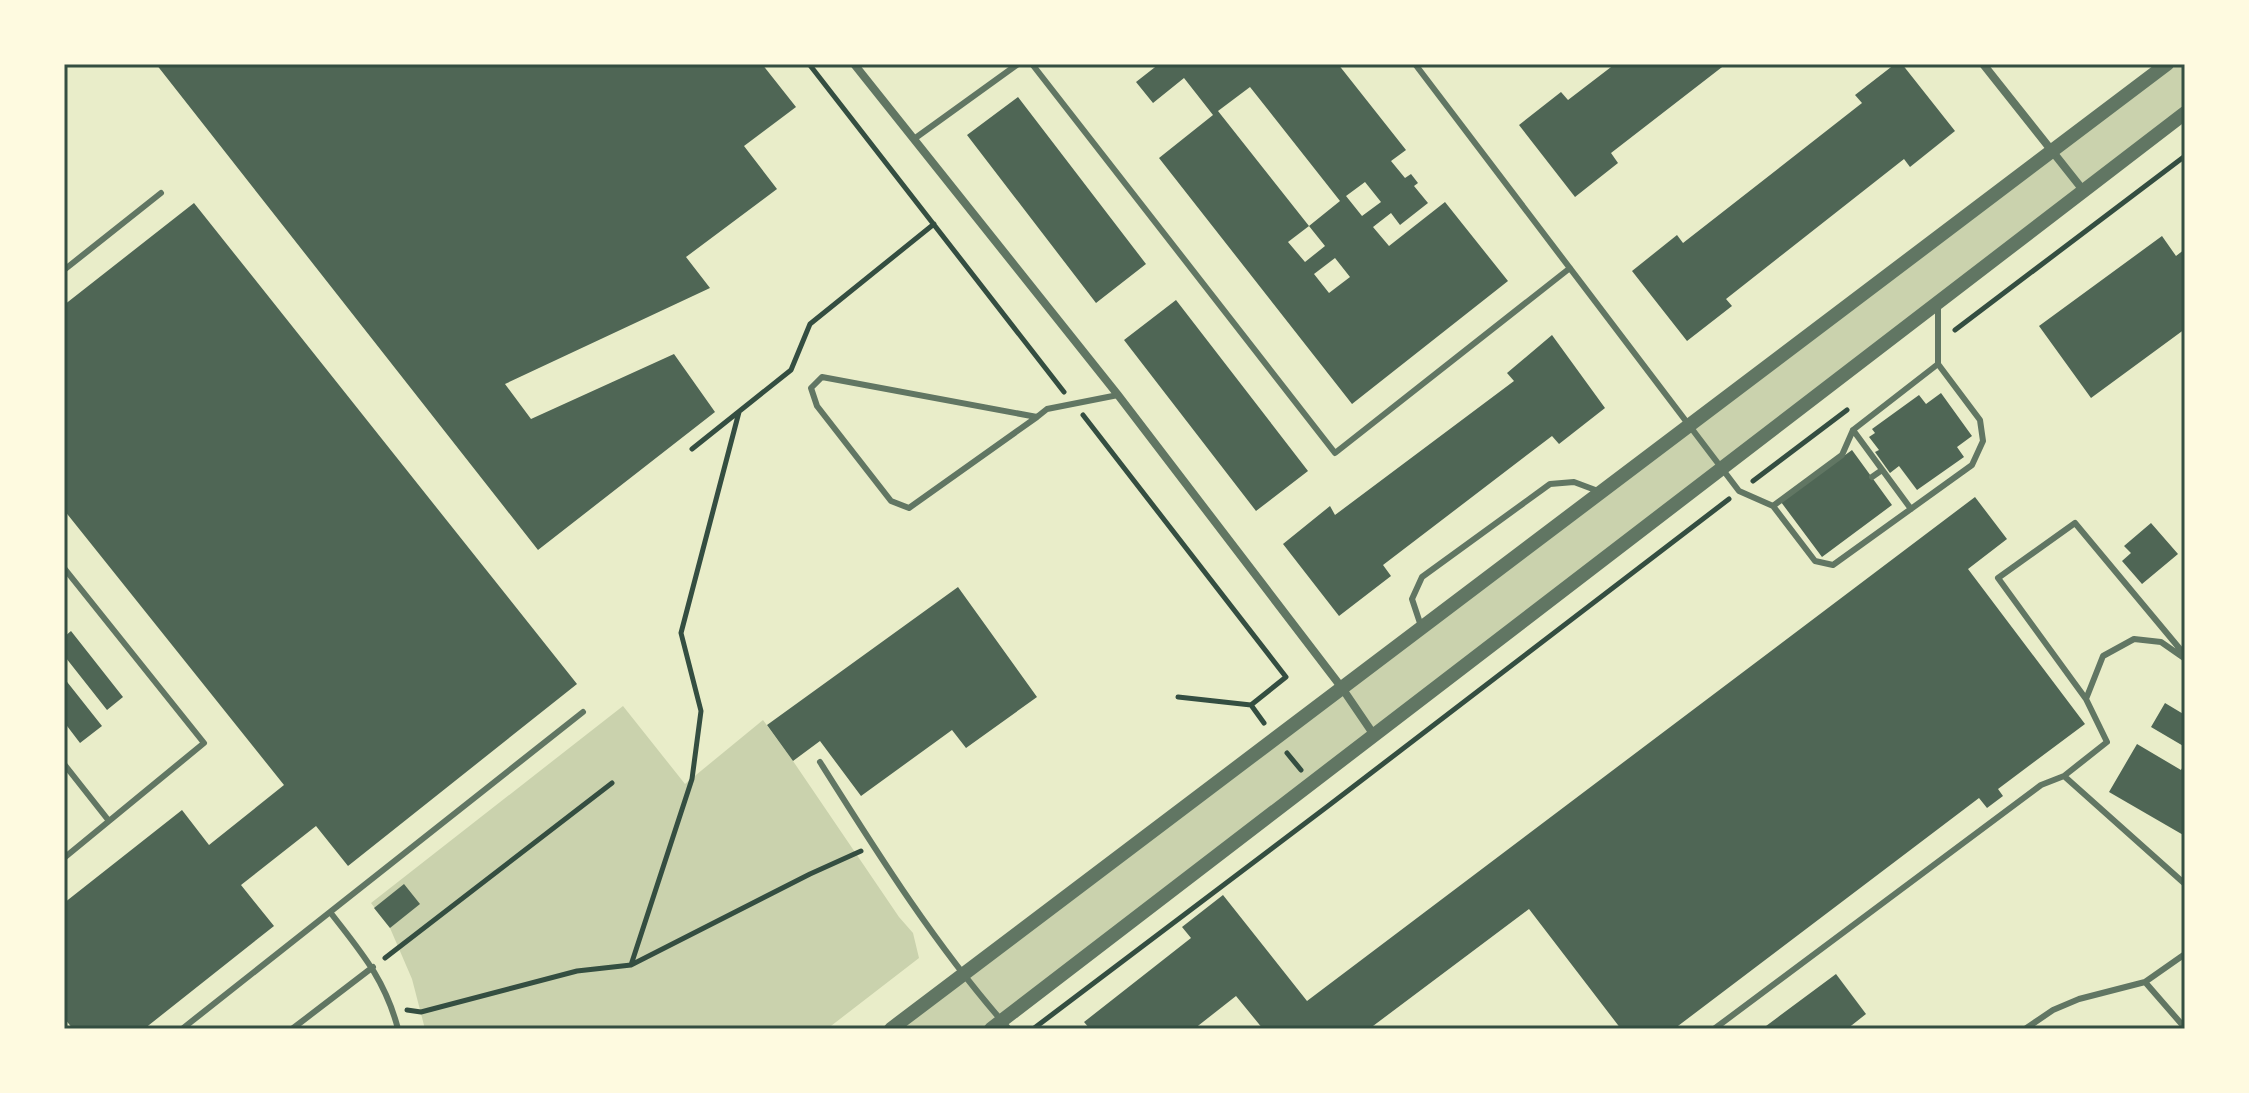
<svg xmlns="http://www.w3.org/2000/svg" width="2249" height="1093" viewBox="0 0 2249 1093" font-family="Rubik,sans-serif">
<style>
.green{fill:#cad2ad}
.building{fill:#4f6655;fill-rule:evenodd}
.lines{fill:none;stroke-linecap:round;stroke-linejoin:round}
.path{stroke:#344e41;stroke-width:5}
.service{stroke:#617663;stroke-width:6}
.minor{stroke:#617663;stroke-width:8}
.tertiary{stroke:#617663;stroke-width:14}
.neatline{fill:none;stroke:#344e41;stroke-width:3}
</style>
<rect width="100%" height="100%" fill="#e9edc9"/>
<path class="green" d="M 2167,64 L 2185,64 L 2185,113 L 991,1029 L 891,1029 Z
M 623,706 L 685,784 L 763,720 L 793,761 L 899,917 L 913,933 L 919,958 L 827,1029 L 425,1029 L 412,979 L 390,928 L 371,903 Z"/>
<path class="building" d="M 156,64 L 762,64 L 796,107 L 744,146 L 777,189 L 686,257 L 710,288 L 505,384 L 531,419 L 674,354 L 715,412 L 538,550 Z
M 1159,64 L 1338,64 L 1406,150 L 1391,161 L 1405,178 L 1411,174 L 1418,183 L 1414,186 L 1428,203 L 1400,225 L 1391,213 L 1373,227 L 1389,246 L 1445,202 L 1508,281 L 1352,404 L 1159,158 L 1213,115 L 1184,78 L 1153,103 L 1136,82 ZM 1250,87 L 1340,201 L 1309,226 L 1325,246 L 1305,262 L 1288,242 L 1309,226 L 1218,111 ZM 1365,182 L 1381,202 L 1362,216 L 1346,196 ZM 1335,258 L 1350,277 L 1329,293 L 1314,274 Z
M 1615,64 L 1726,64 L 1611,153 L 1618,163 L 1575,197 L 1519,125 L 1561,92 L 1568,100 Z
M 1895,64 L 1902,64 L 1955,131 L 1910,167 L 1904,159 L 1726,299 L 1732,306 L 1687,341 L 1632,271 L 1677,235 L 1683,243 L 1862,103 L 1855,95 Z
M 1018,97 L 1146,264 L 1096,303 L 967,135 Z
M 194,203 L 577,684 L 348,866 L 316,826 L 241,885 L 274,926 L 144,1029 L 73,1029 L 64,1018 L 64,903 L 182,810 L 209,845 L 284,785 L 64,510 L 64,305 Z
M 2162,236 L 2176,256 L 2185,249 L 2185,329 L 2091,398 L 2039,326 Z
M 1176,300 L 1308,471 L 1256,511 L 1124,340 Z
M 1552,335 L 1605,408 L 1559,444 L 1552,436 L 1383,565 L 1391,576 L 1339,616 L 1283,544 L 1330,506 L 1335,515 L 1514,381 L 1507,373 Z
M 1941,393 L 1972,436 L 1957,447 L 1964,457 L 1917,490 L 1899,466 L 1890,473 L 1875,452 L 1879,450 L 1869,437 L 1875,433 L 1872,429 L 1919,395 L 1926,404 Z
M 1852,450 L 1892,505 L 1822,557 L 1781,502 Z
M 1975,497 L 2007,539 L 1968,569 L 2085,724 L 1998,789 L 2003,796 L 1987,808 L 1979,798 L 1674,1029 L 1621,1029 L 1529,909 L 1369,1029 L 1263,1029 L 1236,996 L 1194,1029 L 1090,1029 L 1084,1022 L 1191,938 L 1182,927 L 1223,895 L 1307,1001 Z
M 2151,523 L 2178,554 L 2142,584 L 2122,561 L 2131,553 L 2124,546 Z
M 958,587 L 1037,697 L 966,748 L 952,730 L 861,796 L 820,741 L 793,761 L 767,725 Z
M 71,631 L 123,697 L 107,710 L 66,658 L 64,660 L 64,637 Z
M 64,678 L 102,726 L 80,743 L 64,722 Z
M 2165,703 L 2185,715 L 2185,747 L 2151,727 Z
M 2137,744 L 2181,770 L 2185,763 L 2185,836 L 2109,792 Z
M 404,884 L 420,904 L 390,928 L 374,908 Z
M 1836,974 L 1866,1014 L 1847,1029 L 1762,1029 Z"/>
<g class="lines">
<path class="path" d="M 809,64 L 1064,392
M 1955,330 L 2185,156
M 1083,415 L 1286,677 L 1251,705
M 692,449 L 791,370 L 810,324 L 934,224
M 1753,481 L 1847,410
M 1178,697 L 1251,705 L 1264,723
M 1287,753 L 1301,770
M 385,958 L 612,783
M 631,965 L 692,779 L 701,711 L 681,633 L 739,412
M 407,1010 L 421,1012 L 577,971 L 631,965 L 810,874 L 861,851
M 1033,1029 L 1328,806 L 1729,499"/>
<path class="service" d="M 1032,64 L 1335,453 L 1570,268
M 1415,64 L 1739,491 L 1773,506 L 1842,455 L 1853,430 L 1938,364
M 914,139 L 1018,64
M 64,270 L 161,193
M 1037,417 L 822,377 L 811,388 L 817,406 L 891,501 L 909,508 L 1037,417 L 1047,409 L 1118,395
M 1853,430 L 1911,509
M 1872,477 L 1882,470
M 1773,506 L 1815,561 L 1833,565 L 1972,465 L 1983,441 L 1980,420 L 1938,364 L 1938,304
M 64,568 L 204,743 L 64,858
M 1421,626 L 1412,599 L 1422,577 L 1550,484 L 1574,482 L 1598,491
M 2184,658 L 2161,642 L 2134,639 L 2103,656 L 2086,699 L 2107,742 L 2064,776 L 2185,884
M 2086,699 L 1998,578 L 2075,523 L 2185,655
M 820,762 C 878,854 937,948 1009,1029
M 64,764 L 109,821
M 330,912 C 361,952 385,979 398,1029
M 2185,954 L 2145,982 L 2185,1028
M 182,1029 L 583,712
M 292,1029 L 373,967
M 1714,1029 L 2041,785 L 2064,776
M 2025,1029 L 2053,1010 L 2079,999 L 2145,982"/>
<path class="minor" d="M 854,64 L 1118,395 L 1342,688 L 1374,735
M 1983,64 L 2083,190"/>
<path class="tertiary" d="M 891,1029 L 2167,64
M 991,1029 L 2185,113"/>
</g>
<rect width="2249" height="1093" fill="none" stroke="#fefae0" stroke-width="132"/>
<rect x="66" y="66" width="2117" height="961" class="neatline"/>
</svg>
